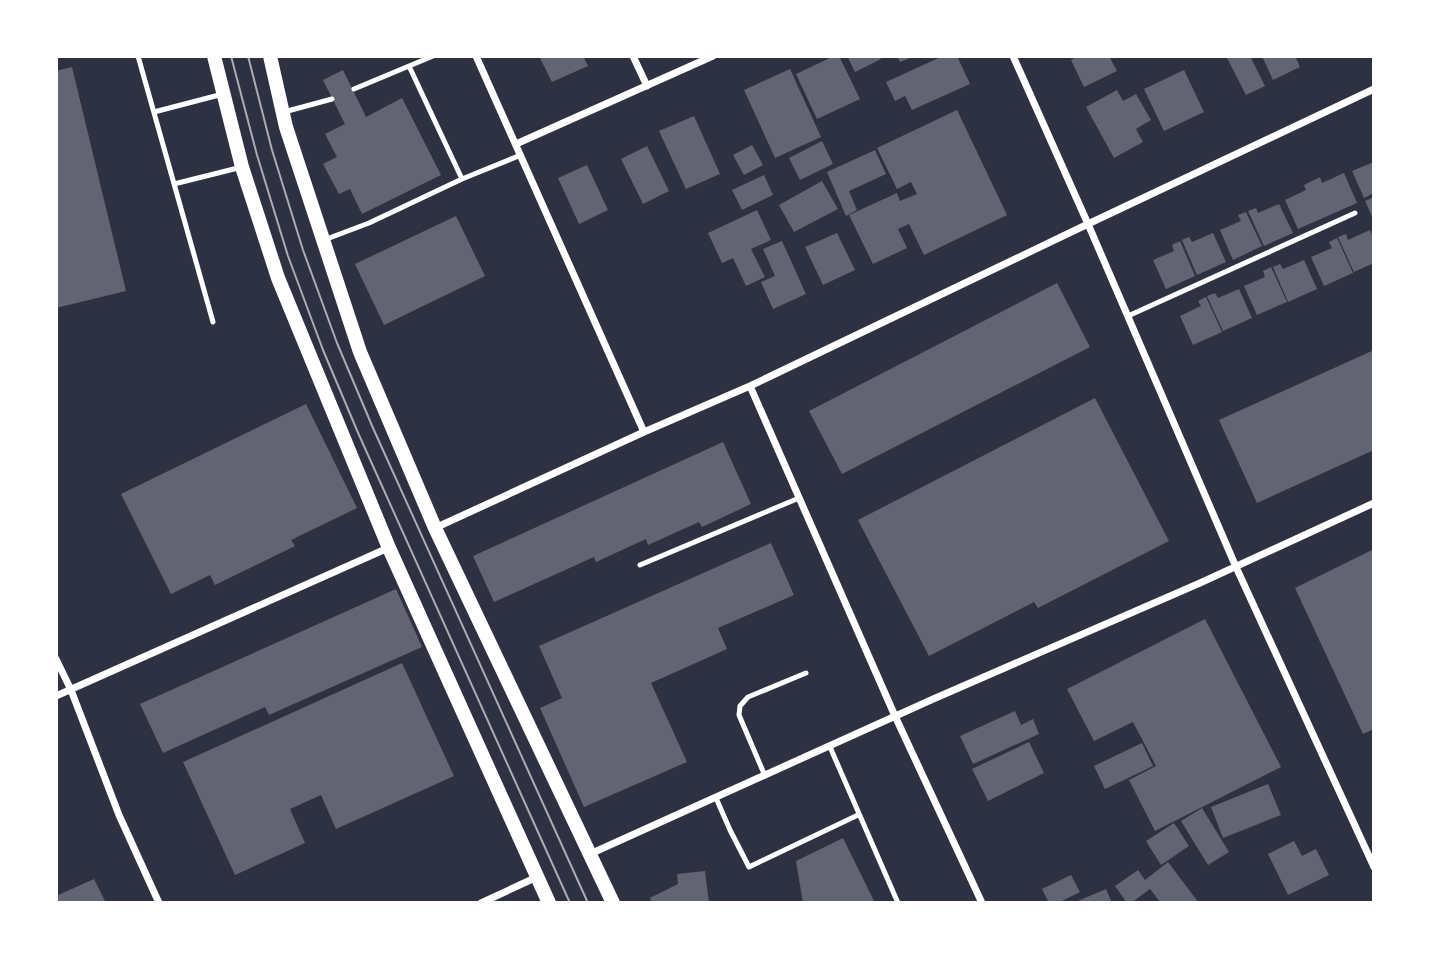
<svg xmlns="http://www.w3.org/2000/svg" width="1430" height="959" viewBox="0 0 1430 959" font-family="Cabin,sans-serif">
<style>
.building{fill:#626471}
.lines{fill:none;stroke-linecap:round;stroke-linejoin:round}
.service{stroke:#fff;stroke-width:5}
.minor{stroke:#fff;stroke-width:7}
.secondary{stroke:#fff;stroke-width:14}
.tram{stroke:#abadb3;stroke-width:2}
</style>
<rect width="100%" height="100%" fill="#2d3142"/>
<path class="building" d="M 539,56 L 583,56 L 588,66 L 552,82 Z
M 834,56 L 839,56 L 860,99 L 817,119 L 796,74 Z
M 847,56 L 879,56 L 881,59 L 855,72 Z
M 897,56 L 915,56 L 900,62 Z
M 943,56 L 957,56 L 970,84 L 912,110 L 905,96 L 895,101 L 886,82 Z
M 1079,56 L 1109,56 L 1117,71 L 1084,87 L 1071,60 Z
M 1226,56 L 1250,56 L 1265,86 L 1246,95 Z
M 1262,56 L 1295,56 L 1300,67 L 1273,80 Z
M 72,67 L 126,291 L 56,308 L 56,71 Z
M 790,69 L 821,137 L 775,158 L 744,90 Z
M 343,70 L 366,117 L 402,98 L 441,175 L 362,214 L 350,189 L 339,194 L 323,164 L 337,157 L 325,134 L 345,124 L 323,80 Z
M 1184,70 L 1204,112 L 1164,131 L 1144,89 Z
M 1117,90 L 1123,101 L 1136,94 L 1151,120 L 1136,129 L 1143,142 L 1114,158 L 1086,107 Z
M 957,110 L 1007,215 L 924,255 L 909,224 L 898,229 L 907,248 L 873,264 L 849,215 L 897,193 L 900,201 L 917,194 L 911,182 L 897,189 L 877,148 Z
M 694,116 L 720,174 L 686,189 L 659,131 Z
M 822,141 L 833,164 L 800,180 L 789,158 Z
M 752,145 L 763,165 L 744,175 L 733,155 Z
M 647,146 L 669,191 L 643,204 L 621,159 Z
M 875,150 L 886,174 L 849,191 L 857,210 L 846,216 L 827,172 Z
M 1374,162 L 1374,193 L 1364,198 L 1352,171 Z
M 587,165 L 608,210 L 579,224 L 558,178 Z
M 1344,173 L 1357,203 L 1298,229 L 1285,200 L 1306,190 L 1304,185 L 1320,177 L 1322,183 Z
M 764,175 L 773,195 L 742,210 L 732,190 Z
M 822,181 L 838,209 L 794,232 L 779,205 Z
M 1374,197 L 1374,221 L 1365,201 Z
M 1279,204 L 1293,233 L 1264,246 L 1248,211 L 1256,208 L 1258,213 Z
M 757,210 L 771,240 L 751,249 L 765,277 L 746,286 L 733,258 L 722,263 L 708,233 Z
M 1246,212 L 1262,246 L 1233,260 L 1220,230 L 1241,221 L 1238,215 Z
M 456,216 L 485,276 L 384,325 L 355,264 Z
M 1370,230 L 1374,239 L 1374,263 L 1354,272 L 1338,237 L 1346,234 L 1348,240 Z
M 837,233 L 855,270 L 823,285 L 805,247 Z
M 1213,233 L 1226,262 L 1197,275 L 1182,240 L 1189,237 L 1192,242 Z
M 1337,238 L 1353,273 L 1324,286 L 1311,257 L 1332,248 L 1329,242 Z
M 782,241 L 806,294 L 773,309 L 761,282 L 775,276 L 763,249 Z
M 1180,241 L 1195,276 L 1166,289 L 1153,260 L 1174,251 L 1172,245 Z
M 1304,260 L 1317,289 L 1288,302 L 1273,267 L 1280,264 L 1283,269 Z
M 1271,267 L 1287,302 L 1257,315 L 1244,286 L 1265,277 L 1263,271 Z
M 1057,283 L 1090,347 L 842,474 L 809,411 Z
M 1239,289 L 1252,318 L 1223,331 L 1207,296 L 1215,293 L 1218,298 Z
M 1206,297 L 1222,332 L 1193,345 L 1180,316 L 1201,306 L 1198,301 Z
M 1374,350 L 1374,450 L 1257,503 L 1219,420 Z
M 1095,398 L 1169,541 L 1038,608 L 1034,602 L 929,656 L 858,520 Z
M 306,404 L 357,508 L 291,540 L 295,546 L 215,585 L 210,575 L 171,594 L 121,494 Z
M 723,442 L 751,504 L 702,527 L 699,522 L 648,545 L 646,539 L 596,562 L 594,557 L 494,602 L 473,556 Z
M 771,543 L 794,595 L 718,628 L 727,649 L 651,683 L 687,762 L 584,807 L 540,708 L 562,698 L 539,646 Z
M 1374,549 L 1374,729 L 1363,734 L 1295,588 Z
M 396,589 L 422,647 L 269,715 L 265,707 L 163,753 L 140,704 Z
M 1205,619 L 1281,767 L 1155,831 L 1129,780 L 1156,766 L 1133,722 L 1094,741 L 1067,689 Z
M 402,663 L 454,776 L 336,829 L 321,795 L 290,809 L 305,843 L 235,875 L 183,762 Z
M 1015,711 L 1021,725 L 1033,719 L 1039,734 L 973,764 L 960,736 Z
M 1029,742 L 1044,773 L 988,801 L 972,769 Z
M 1142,743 L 1153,766 L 1105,789 L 1094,766 Z
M 1268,784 L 1281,815 L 1223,838 L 1211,807 Z
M 1202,808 L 1229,852 L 1208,865 L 1181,821 Z
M 1174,823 L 1189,846 L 1161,865 L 1146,841 Z
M 843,838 L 875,903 L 803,903 L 796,861 Z
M 1294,841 L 1302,856 L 1316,849 L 1329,875 L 1288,895 L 1268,854 Z
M 1168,862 L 1199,903 L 1161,903 L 1150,889 L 1131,903 L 1127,903 L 1115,886 L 1138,870 L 1145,880 Z
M 705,871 L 709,903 L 652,903 L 650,898 L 678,884 L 677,874 Z
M 1071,875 L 1080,892 L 1058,903 L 1049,903 L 1042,889 Z
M 94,879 L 106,903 L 56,903 L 56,896 Z
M 1106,889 L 1112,903 L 1073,903 Z"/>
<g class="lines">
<path class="service" d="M 138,56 L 213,322
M 409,66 L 462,179
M 354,89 L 433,56
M 154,112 L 223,94
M 284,112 L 332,99
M 174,184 L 242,167
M 324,240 L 369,223 L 462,179 L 521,155
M 1128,316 L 1355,213
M 640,565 L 799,498
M 830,747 L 898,903
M 765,776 L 739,715 L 740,706 L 748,697 L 806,673
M 716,798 L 730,830 L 749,867 L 858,815"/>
<path class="minor" d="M 476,56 L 644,432
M 633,56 L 647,86
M 1013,56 L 1088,224 L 1236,567 L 1374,867
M 516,144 L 713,56
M 750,386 L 895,716 L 982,903
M 435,528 L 644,432 L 750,386 L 1088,224 L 1374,89
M 56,659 L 71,690 L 119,815 L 159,903
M 56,696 L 388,548
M 590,854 L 931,700 L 1200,583 L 1374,503
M 481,903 L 537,877"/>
<path class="secondary" d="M 214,56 L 242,167 L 278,278 L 389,548 L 549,903
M 270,56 L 286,127 L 360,352 L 435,528 L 613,903"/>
<path class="tram" d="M 231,56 L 257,155 L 288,256 L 323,350 L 359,435 L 570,903
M 248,56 L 272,150 L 303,250 L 337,343 L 373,428 L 588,903"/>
</g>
<rect width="1430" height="959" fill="none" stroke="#ffffff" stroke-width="116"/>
</svg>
